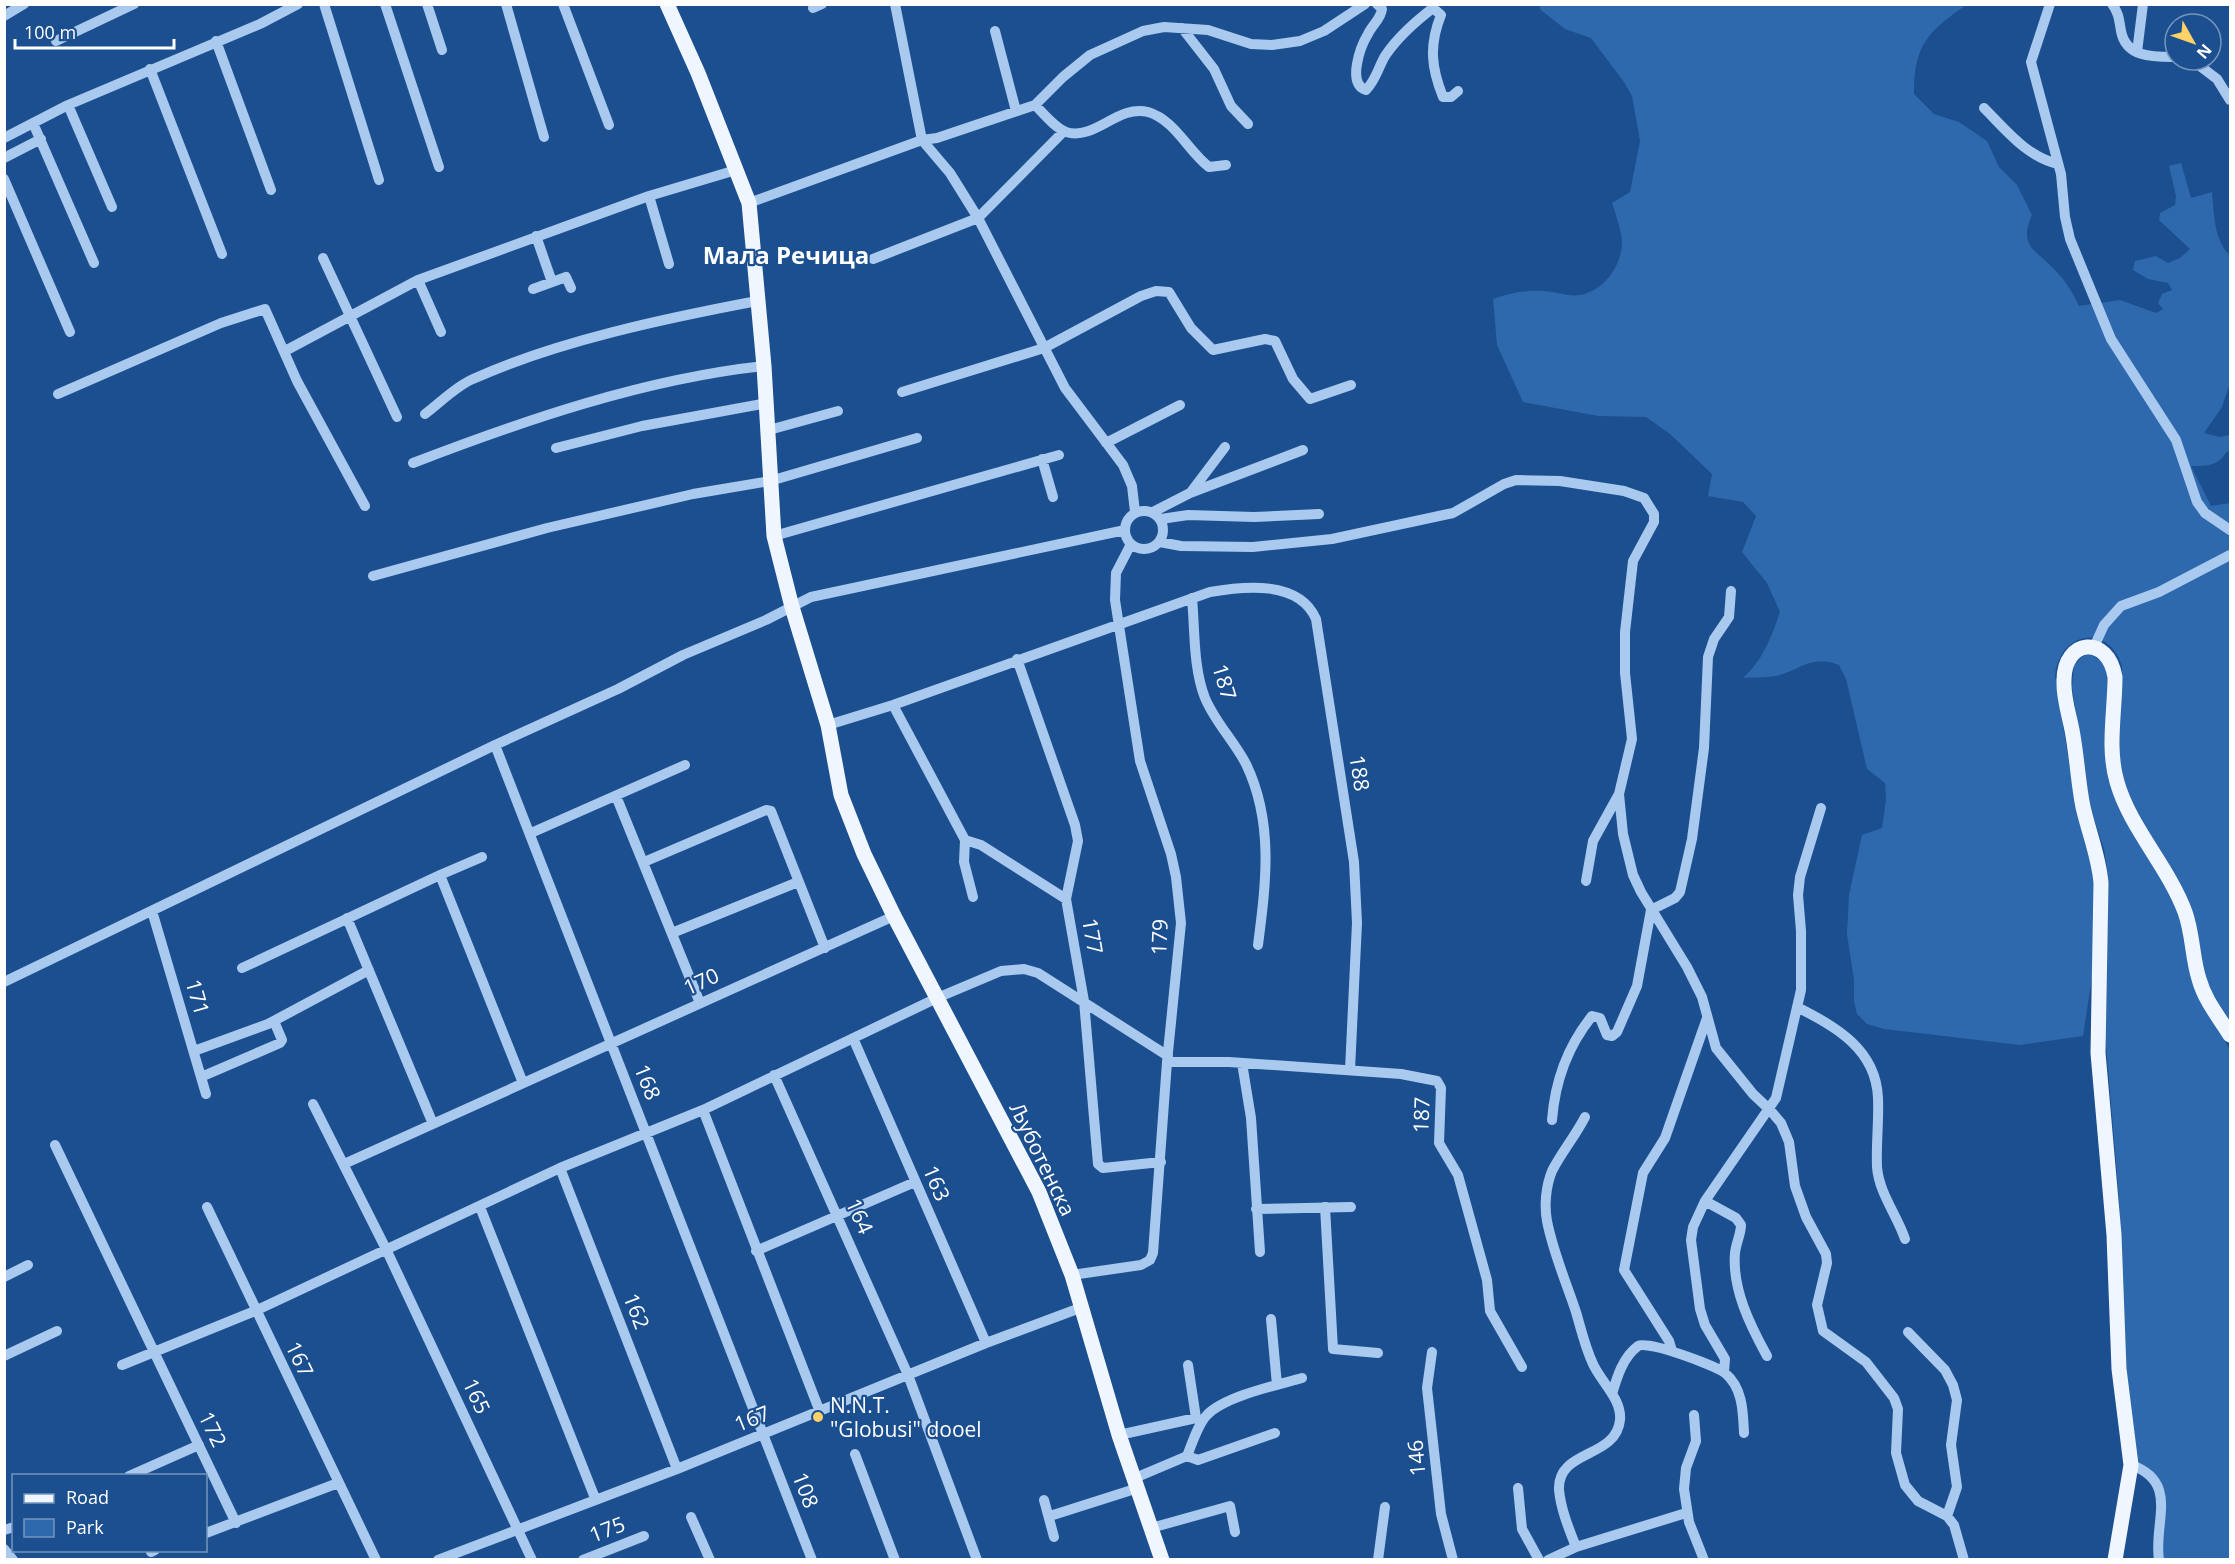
<svg xmlns="http://www.w3.org/2000/svg" width="2235" height="1564" viewBox="0 0 2235 1564" font-family="'Open Sans',sans-serif">
<style>
.green{fill:#2e69ad}
.lines{fill:none;stroke-linecap:round;stroke-linejoin:round}
.minor{stroke:#a9c9ee;stroke-width:10}
.major{stroke:#f0f6ff;stroke-width:15}
.poi-dot{fill:#ffd166;stroke:#1b4f8f;stroke-width:2}
.labels{text-anchor:middle;dominant-baseline:central;stroke-width:4.5;stroke-linejoin:round;paint-order:stroke}
.street-label{font-size:21px;fill:#fff;stroke:#1b4f8f}
.poi-label{font-size:21px;fill:#fff;stroke:#1b4f8f;text-anchor:start}
.quarter-label{font-size:24px;font-weight:bold;fill:#fff;stroke:#1b4f8f}
</style>
<rect width="100%" height="100%" fill="#1b4f8f"/>
<path class="green" d="M 1539,5 L 1966,5 C 1928,32 1914,44 1914,94 L 1934,114 L 1959,122 L 1987,141 L 1999,167 L 2017,185 L 2032,215 C 2019,245 2033,248 2053,268 C 2065,280 2072,291 2079,306 L 2120,300 L 2156,313 L 2163,309 L 2158,303 L 2162,294 L 2172,290 L 2168,283 L 2148,279 L 2133,270 L 2135,261 L 2156,256 L 2168,263 L 2180,258 L 2190,249 L 2159,220 L 2160,213 L 2175,205 L 2176,196 L 2169,166 L 2181,163 L 2191,198 L 2212,192 C 2214,213 2214,241 2230,255 L 2230,383 L 2222,407 L 2204,433 L 2219,437 L 2230,435 L 2230,450 C 2224,453 2225,456 2220,460 C 2211,467 2201,466 2191,466 L 2211,506 L 2230,503 L 2230,1023 L 2215,1000 L 2205,977 L 2198,940 L 2176,876 L 2134,809 L 2123,779 L 2118,749 L 2122,666 C 2108,622 2059,632 2055,676 L 2075,799 L 2096,873 L 2094,965 L 2083,1036 L 2020,1045 L 1884,1029 L 1867,1024 L 1857,1014 L 1854,1001 L 1854,980 L 1847,934 L 1849,895 L 1862,835 L 1882,828 L 1886,800 L 1885,783 L 1867,769 L 1846,679 L 1839,665 C 1811,654 1801,670 1776,676 C 1766,678 1753,677 1743,678 C 1763,660 1771,638 1780,612 L 1767,583 L 1742,552 L 1756,516 L 1743,502 L 1708,496 L 1712,474 L 1670,434 L 1646,417 L 1598,416 L 1523,402 L 1497,345 L 1493,299 C 1509,293 1525,290 1543,291 C 1555,291 1568,297 1580,295 C 1603,291 1621,267 1622,244 C 1622,231 1616,216 1612,203 L 1630,192 L 1640,141 L 1632,96 L 1624,82 L 1591,38 L 1565,29 L 1541,10 Z
M 2090,654 L 2104,663 L 2107,674 L 2107,749 L 2174,900 L 2216,1026 L 2230,1050 L 2230,1559 L 2159,1559 L 2161,1496 L 2136,1467 L 2125,1374 L 2119,1198 L 2105,1033 L 2108,874 L 2104,849 L 2089,804 L 2072,687 L 2074,665 L 2083,656 Z"/>
<g class="lines">
<path class="minor" d="M 324,4 L 379,180
M 385,4 L 439,167
M 427,4 L 442,50
M 506,4 L 544,137
M 563,4 L 609,125
M 895,4 L 922,140 L 950,173 L 978,218 L 1065,388 L 1123,465 L 1132,486 L 1135,512
M 1377,4 L 1382,9 C 1381,19 1372,25 1368,34 C 1360,47 1347,84 1366,90 C 1376,80 1378,68 1385,56 C 1397,38 1416,21 1433,8 L 1441,15 C 1429,45 1431,67 1443,97 L 1451,97 L 1458,91
M 2050,4 L 2031,62 L 2061,174 L 2065,217 L 2070,239 L 2111,339 L 2176,440 L 2197,502 L 2205,513 L 2230,530
M 2112,4 C 2119,13 2119,20 2121,31 C 2126,58 2154,57 2175,57
M 813,8 L 822,4
M 4,16 L 24,4
M 1182,28 L 1214,69 L 1231,106 L 1248,124
M 995,31 L 1016,111
M 56,41 L 134,4
M 216,41 L 271,190
M 2137,52 L 2143,4
M 2192,60 L 2217,79 L 2230,100
M 150,69 L 222,254
M 68,105 L 112,207
M 1035,105 C 1043,113 1055,128 1066,132 C 1095,141 1118,104 1148,112 C 1175,120 1188,151 1209,167 L 1226,165
M 1984,108 C 2006,130 2027,157 2058,164
M 33,123 L 94,263
M 4,138 L 68,105 L 260,24 L 298,4
M 4,158 L 41,139
M 4,179 L 70,332
M 649,196 L 669,264
M 749,203 L 922,140 L 937,138 L 1035,105 L 1063,77 L 1090,55 L 1143,31 L 1164,27 L 1208,30 L 1251,44 L 1272,45 L 1300,41 L 1324,31 L 1365,4
M 536,236 L 552,282
M 323,258 L 397,417
M 873,259 L 978,218 L 1064,131
M 418,280 L 441,332
M 533,289 L 566,277 L 571,288
M 285,351 L 418,280 L 649,196 L 736,170
M 902,392 L 1044,348 L 1141,296 L 1156,291 L 1169,292 L 1191,328 L 1213,350 L 1265,339 L 1275,341 L 1293,379 L 1310,399 L 1351,385
M 58,394 L 221,323 L 265,309 L 297,381 L 365,506
M 425,414 C 440,403 456,386 473,379 C 557,341 667,318 757,301
M 769,430 L 838,411
M 1106,443 L 1180,405
M 556,448 L 642,426 L 767,403
M 1042,459 L 1053,497
M 413,463 C 525,420 644,379 764,366
M 1191,492 L 1225,447
M1125 530a19 19 0 1 1 38 0a19 19 0 1 1-38 0Z
M 1153,512 L 1190,493 L 1303,450
M 1161,519 L 1188,515 L 1254,517 L 1319,514
M 774,536 L 1059,455
M 1160,542 L 1181,546 L 1253,547 L 1332,539 L 1453,513 L 1504,484 L 1516,480 L 1560,481 L 1624,491 L 1644,498 L 1654,514 L 1654,522 L 1633,561 L 1625,632 L 1625,673 L 1632,739 L 1619,794 L 1623,834 L 1633,875 L 1641,892 L 1687,967 L 1702,997 L 1716,1048 L 1753,1094 L 1770,1110 L 1781,1123 L 1789,1142 L 1795,1186 L 1806,1217 L 1826,1254 L 1827,1263 L 1817,1305 L 1823,1331 L 1866,1362 L 1894,1398 L 1898,1409 L 1896,1453 L 1905,1485 L 1918,1501 L 1947,1516 L 1954,1525 L 1964,1560
M 373,576 L 547,528 L 693,494 L 770,481 L 917,438
M 1192,598 C 1195,629 1193,668 1205,698 C 1215,722 1234,741 1246,764 C 1274,822 1266,883 1258,945
M 2094,647 L 2104,625 L 2121,606 L 2159,592 L 2230,555
M 1017,659 L 1075,825 L 1078,841 L 1066,899 L 1084,1001 L 1098,1164 L 1103,1168 L 1161,1162
M 893,705 L 965,840 L 964,862 L 973,897
M 828,725 L 893,705 L 1210,592 C 1244,586 1299,580 1316,619 L 1354,862 L 1357,923 L 1350,1070
M 495,745 L 812,1560
M 616,796 L 700,1003
M 531,833 L 685,765
M 965,840 L 981,845 L 1066,899
M 482,857 L 440,875 L 523,1083
M 644,862 L 766,810 L 771,811 L 825,948
M 1586,881 L 1593,841 L 1619,794
M 152,911 L 206,1094
M 347,918 L 433,1124
M 672,933 L 798,882
M 242,968 L 440,875
M 4,982 L 495,745 L 618,689 L 683,655 L 766,620 L 811,597 L 1125,530
M 1797,1007 C 1836,1027 1876,1049 1878,1098 C 1879,1121 1876,1144 1877,1167 C 1879,1193 1897,1215 1905,1239
M 853,1038 L 986,1343
M 194,1051 L 268,1024 L 369,970
M 1167,1062 L 1229,1062 L 1401,1074 L 1437,1081 L 1441,1088 L 1439,1143 L 1458,1175 L 1487,1280 L 1490,1311 L 1522,1367
M 1242,1063 L 1251,1118 L 1260,1252
M 774,1075 L 908,1375 L 977,1560
M 201,1077 L 280,1043 L 282,1040 L 274,1021
M 313,1104 L 386,1249 L 532,1560
M 703,1110 L 820,1412
M 1552,1120 C 1555,1081 1567,1047 1592,1016 L 1600,1018 L 1607,1035 L 1612,1036 L 1617,1032 L 1637,986 L 1651,910 L 1675,898 L 1680,892 L 1692,839 L 1704,748 L 1708,657 L 1714,639 L 1729,617 L 1731,591
M 55,1145 L 236,1523
M 344,1164 L 894,916
M 560,1168 L 677,1469
M 1705,1201 L 1736,1218 L 1741,1225 C 1741,1234 1736,1243 1735,1253 C 1732,1289 1750,1325 1767,1356
M 207,1207 L 376,1560
M 480,1207 L 595,1498
M 1325,1207 L 1333,1349 L 1378,1353
M 1256,1209 L 1351,1207
M 756,1251 L 915,1182
M 1072,1275 L 1141,1265 L 1150,1260 L 1153,1253 L 1167,1062 L 1181,923 L 1176,877 L 1171,854 L 1140,761 L 1115,600 L 1116,573 L 1131,544
M 4,1277 L 28,1265
M 1271,1319 L 1277,1385
M 1908,1332 L 1945,1370 L 1953,1385 L 1957,1400 L 1951,1445 L 1957,1487 L 1947,1516
M 1672,1351 L 1669,1341 L 1624,1270 L 1643,1173 L 1665,1138 L 1707,1018
M 1432,1352 L 1427,1388 L 1441,1514 L 1453,1560
M 4,1356 L 57,1331
M 122,1365 L 255,1311 L 560,1168 L 703,1110 L 937,998 L 1001,971 L 1024,969 L 1038,973 L 1168,1056
M 1724,1372 L 1725,1359 L 1705,1325 L 1700,1309 L 1691,1240 L 1693,1227 L 1705,1201 L 1776,1098 L 1801,990 L 1801,931 L 1798,895 L 1800,877 L 1821,808
M 1612,1394 C 1617,1377 1623,1357 1638,1346 C 1648,1340 1716,1366 1725,1373 C 1743,1388 1743,1412 1744,1433
M 1694,1415 L 1696,1441 L 1686,1468 L 1684,1489 L 1689,1522 L 1704,1560
M 1119,1435 L 1196,1418 L 1188,1365
M 855,1454 L 895,1560
M 1187,1456 C 1192,1444 1198,1424 1207,1415 C 1225,1396 1278,1385 1302,1378
M 2131,1465 C 2180,1482 2153,1523 2159,1560
M 129,1476 L 199,1445
M 1135,1478 L 1187,1456 L 1198,1460 L 1275,1433
M 1518,1488 L 1522,1529 L 1539,1560
M 1044,1500 L 1054,1537
M 1050,1516 L 1138,1488
M 691,1517 L 710,1560
M 1151,1528 L 1230,1506 L 1235,1532
M 4,1530 L 14,1527
M 206,1533 L 338,1483
M 1576,1547 C 1569,1529 1561,1510 1559,1490 C 1557,1449 1616,1459 1620,1420 C 1622,1399 1601,1382 1593,1364 C 1585,1347 1581,1329 1576,1312 C 1566,1282 1553,1252 1547,1221 C 1544,1205 1546,1186 1552,1171 C 1561,1153 1576,1135 1585,1117
M 4,1549 L 13,1560
M 151,1552 L 155,1550
M 438,1560 L 677,1469 L 986,1343 L 1080,1308
M 583,1560 L 644,1536
M 1378,1560 L 1385,1507
M 1548,1560 L 1576,1547 L 1686,1513"/>
<path class="major" d="M 667,4 L 698,73 L 749,203 L 764,366 L 774,536 L 792,607 L 828,725 L 841,795 L 864,854 L 894,916 L 1039,1192 L 1072,1275 L 1119,1435 L 1162,1560
M 2115,1560 L 2131,1465 L 2119,1369 L 2114,1235 L 2098,1053 L 2101,883 C 2099,857 2089,833 2083,807 C 2078,782 2077,756 2072,730 C 2069,714 2063,697 2064,680 C 2064,639 2108,634 2115,677 C 2115,712 2107,748 2117,782 C 2130,828 2168,866 2185,912 C 2193,934 2192,957 2199,979 C 2205,1001 2219,1017 2230,1035"/>
</g>
<circle class="poi-dot" cx="818" cy="1417" r="6"/>
<g class="labels">
<g class="street-label">
<text transform="translate(1225 682) rotate(73)">187</text>
<text transform="translate(1360 773) rotate(81)">188</text>
<text transform="translate(1093 936) rotate(80)">177</text>
<text transform="translate(1159 937) rotate(-88)">179</text>
<text transform="translate(701 981) rotate(-24)">170</text>
<text transform="translate(198 997) rotate(74)">171</text>
<text transform="translate(648 1082) rotate(68)">168</text>
<text transform="translate(1421 1115) rotate(-88)">187</text>
<text transform="translate(1043 1159) rotate(64)">Љуботенска</text>
<text transform="translate(937 1183) rotate(67)">163</text>
<text transform="translate(860 1216) rotate(66)">164</text>
<text transform="translate(637 1311) rotate(69)">162</text>
<text transform="translate(300 1359) rotate(64)">167</text>
<text transform="translate(477 1396) rotate(65)">165</text>
<text transform="translate(752 1418) rotate(-22)">167</text>
<text transform="translate(213 1429) rotate(64)">172</text>
<text transform="translate(1416 1458) rotate(-95)">146</text>
<text transform="translate(806 1490) rotate(69)">108</text>
<text transform="translate(607 1529) rotate(-21)">175</text>
</g>
<g class="poi-label">
<text x="830" y="1405">N.N.T.<tspan x="830" dy="24">"Globusi" dooel</tspan></text>
</g>
<g class="quarter-label">
<text x="786" y="254">Мала Речица</text>
</g>
</g>
<rect width="2235" height="1564" fill="none" stroke="#ffffff" stroke-width="12"/>
<rect x="12" y="1474" width="195" height="78" fill="#1b4f8f" stroke="#7695bc" stroke-width="1.5"/>
<rect x="24" y="1494" width="30" height="9" fill="#f0f6ff" stroke="#7695bc" stroke-width="1.5"/>
<text x="66" y="1504" font-size="18" fill="#ffffff">Road</text>
<rect x="24" y="1519" width="30" height="18" fill="#2e69ad" stroke="#7695bc" stroke-width="1.5"/>
<text x="66" y="1534" font-size="18" fill="#ffffff">Park</text>
<g transform="translate(2193 42) rotate(130)"><circle r="28" fill="#1b4f8f" stroke="#7695bc" stroke-width="1.5"/>
<path d="M0-4.5L10 22L0 15L-10 22Z" fill="#ffd166"/>
<text y="-9" font-size="16" font-weight="bold" text-anchor="middle" fill="#ffffff">N</text>
</g>
<path d="M15 39v9h159v-9" fill="none" stroke="#ffffff" stroke-width="3"/>
<text x="24" y="39" font-size="18" fill="#ffffff" stroke="#1b4f8f" stroke-width="4.5" paint-order="stroke">100 m</text>
</svg>
